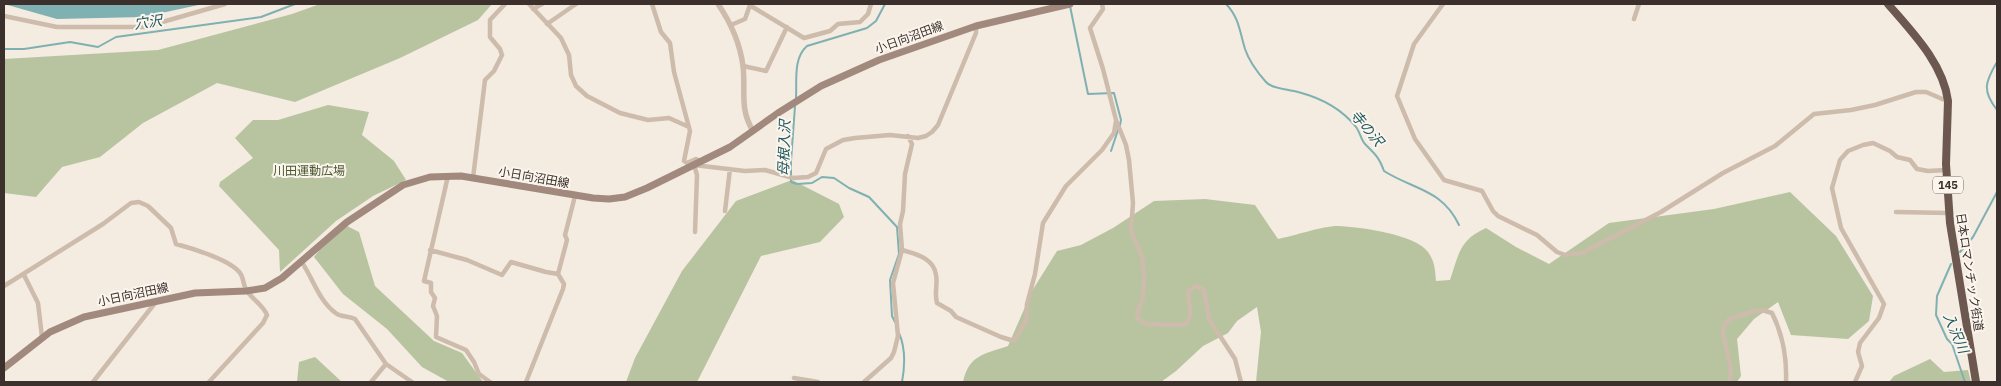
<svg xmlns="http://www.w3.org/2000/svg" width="2001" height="386" viewBox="0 0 2001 386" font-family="'IBM Plex Sans','Noto Sans JP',sans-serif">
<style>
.green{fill:#b8c4a0}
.water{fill:#7fb0b2}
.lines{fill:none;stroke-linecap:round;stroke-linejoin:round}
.stream{stroke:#7fb0b2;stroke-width:2}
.minor{stroke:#cdbbac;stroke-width:4.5}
.tertiary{stroke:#cdbbac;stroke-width:5.5}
.secondary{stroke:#a18a7d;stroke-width:7}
.trunk{stroke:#6c584f;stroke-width:8}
.labels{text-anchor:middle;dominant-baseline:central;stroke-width:4;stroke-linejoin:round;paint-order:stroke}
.shield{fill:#fbf5ee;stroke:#756b66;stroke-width:1}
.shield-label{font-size:11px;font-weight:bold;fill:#3b302b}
.street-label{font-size:12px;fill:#3b302b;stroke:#fbf5ee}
.park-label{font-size:12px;fill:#4a5a2e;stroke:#fbf5ee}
.water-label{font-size:14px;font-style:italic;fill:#1f5a5e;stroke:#fbf5ee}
</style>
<rect width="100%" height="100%" fill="#f4ebe1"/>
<path class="green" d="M 320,4 L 492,4 L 478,20 L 400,58 L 295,102 L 217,83 L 143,123 L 100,157 L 62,167 L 36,197 L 4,193 L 4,59 L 158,50 L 292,14 Z
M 328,105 L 369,112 L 362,135 L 394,161 L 406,180 L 373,196 L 336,221 L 280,272 L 279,250 L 219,186 L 220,182 L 253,158 L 235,138 L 253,120 L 278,120 Z
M 792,180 L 839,204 L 844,217 L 820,242 L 761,256 L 697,382 L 626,382 L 635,358 L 682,271 L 736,201 Z
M 1790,192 L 1836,236 L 1873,296 L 1869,321 L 1848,339 L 1791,335 L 1778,302 L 1754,319 L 1737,339 L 1741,376 L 1737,382 L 1256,382 L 1261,332 L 1257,307 L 1237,321 L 1228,333 L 1203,346 L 1176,371 L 1161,382 L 963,382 C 969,355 984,354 1008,346 L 1032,291 L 1057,251 L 1081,245 L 1113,228 L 1154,201 L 1205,199 L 1255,205 L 1278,239 C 1294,236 1322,226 1338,226 C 1360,227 1415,234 1428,252 C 1435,262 1435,270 1436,281 L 1450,280 C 1459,254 1459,240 1486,228 L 1516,247 L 1549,264 L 1609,223 L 1714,209 Z
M 341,223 L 359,232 L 375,286 L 434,341 L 462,353 L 483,382 L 449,382 L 422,367 L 387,329 L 343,294 L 314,257 Z
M 315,357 L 342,382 L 297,382 L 299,362 Z
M 1930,359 L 1944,372 L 1968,370 L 1971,382 L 1889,382 L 1894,376 Z"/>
<path class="water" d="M 4,4 L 203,4 L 143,17 L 57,19 Z"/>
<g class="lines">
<path class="stream" d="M 1226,4 C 1239,17 1240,33 1245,49 C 1249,61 1257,72 1266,82 C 1272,89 1288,89 1298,92 C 1321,98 1341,108 1356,127 C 1360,132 1361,140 1365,144 C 1375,154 1379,157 1384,171 C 1414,190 1442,189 1459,225
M 1070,6 L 1088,94 L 1114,93 L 1121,120 L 1120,125
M 4,49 L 24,49 L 70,42 L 98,47 L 116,37 L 261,17 L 295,4
M 1997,62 C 1985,82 1982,91 1997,110
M 796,98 C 797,81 793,58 807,46 L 867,28 L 876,21 L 885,4
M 795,106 L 791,161 L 791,182 L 797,184 L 812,183 L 822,177 L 834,178 L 849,188 L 869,197 L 897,227 L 899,254 L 890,280 L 892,316 L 895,322
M 1111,151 L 1118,130
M 1960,252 L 1973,237 L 1997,192
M 1951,264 L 1937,296 L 1936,315 L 1947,339 L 1952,344 L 1965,382
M 899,333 C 906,349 905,366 902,382"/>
<path class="minor" d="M 529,4 L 561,38 L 569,55 L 571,75 L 576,86 L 587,96 L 620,113 L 648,120 L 669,118 L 689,127
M 652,4 L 661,32 L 670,43 L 674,72 L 690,131 L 684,161 L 687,163 L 696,159 L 701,161
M 1102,4 L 1103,9 L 1090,28 L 1103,69 L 1116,120 L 1126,145 L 1129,160 L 1133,203 L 1131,231 L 1142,257 L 1144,275 L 1143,298 L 1137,315 L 1138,319 L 1146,324 L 1184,325 C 1195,317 1188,303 1188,292 L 1195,286 L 1204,290 L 1209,319 L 1235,359 L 1241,382
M 1443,4 L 1414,44 L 1397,96 L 1415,139 L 1444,180 L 1482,191 L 1493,211 L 1498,216 L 1537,235 L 1557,252 L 1565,255 L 1582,253 L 1661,212 L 1723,173 L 1775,146 L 1814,114 L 1851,110 L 1875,105 L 1916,92 L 1926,92 L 1947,101
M 751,6 L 804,38 L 830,31 L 838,24 L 860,22 L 868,14 L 871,4
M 533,9 L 542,4
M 4,16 L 57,27 L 145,27 L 225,4
M 1634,19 L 1639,4
M 547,24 L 576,4
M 731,25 L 745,19 L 750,5
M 743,66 L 766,71 L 787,27
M 448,176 L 424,281 L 431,283 L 431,292 L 435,298 L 433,306 L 437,316 L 436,337 L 466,350 L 474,362 L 479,374 L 490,382
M 473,178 L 485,80 L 494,71 L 502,55 L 500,49 L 490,37 L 490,20 L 505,4
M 725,211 L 730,169
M 1896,212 L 1949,213
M 695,232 L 697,175 L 694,165 L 745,171 L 765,170 L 793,178 L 808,177 L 816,173 L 826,149 L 843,140 L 855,138 L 890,135 L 918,138 L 926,136 L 932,132 L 938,125 L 976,33 L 976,26
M 430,250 L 467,260 L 502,275 L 511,262 L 546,272 L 558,274
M 902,250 C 916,254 934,258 936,275 C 938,284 934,293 937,303 L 951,311 L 956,317 L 1001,337 L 1014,341 L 1026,321 L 1027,304 L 1035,274 L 1043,223 L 1066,186 L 1102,150 L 1114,133 L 1116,121
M 301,261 C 313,278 319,302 337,314 C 342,317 349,316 355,319 L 386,364 L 412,382
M 24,275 L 38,303 L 42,337
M 4,286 L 103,224 L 131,203 L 139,202 L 148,206 L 171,228 L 176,244 C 191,248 231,260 240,273 C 244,278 243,286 247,291 C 253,300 263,305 267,315 L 263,323 L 209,382
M 794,378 L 818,382
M 93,382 L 155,303
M 371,382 L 386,364
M 526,382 L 563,289 L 564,284 L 558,274 L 567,240 L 565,235 L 575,196
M 864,382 L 891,358 L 894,352 L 898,336 L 893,283 L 902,250 L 900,224 L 903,211 L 905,174 L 912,144 L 908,136
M 1730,382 L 1731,368 L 1723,334 L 1724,326 L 1729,319 L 1755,311 L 1762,310 L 1772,313 C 1783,335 1787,357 1786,382
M 1855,382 L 1862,366 L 1858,352 L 1860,343 L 1879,318 L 1884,304 L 1841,228 L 1832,188 L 1840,160 L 1848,151 L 1863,145 L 1873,143 L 1890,151 L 1897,157 L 1910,160 L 1917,169 L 1928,171 L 1947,170"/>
<path class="tertiary" d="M 718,4 C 731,23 740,43 743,66 C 746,91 739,108 753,131"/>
<path class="secondary" d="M 4,368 L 50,332 L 84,317 L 195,293 L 246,291 L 265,288 L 282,278 L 347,222 L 403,185 L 430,177 L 461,176 L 593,198 L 609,199 L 625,197 L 647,188 L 730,147 L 778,113 L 821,86 L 879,60 L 976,26 L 1070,4"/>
<path class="trunk" d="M 1888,4 C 1912,32 1943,63 1948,101 L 1946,164 L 1950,223 L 1976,382"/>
</g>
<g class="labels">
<rect class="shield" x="1933" y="176.5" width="30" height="17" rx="4"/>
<g class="shield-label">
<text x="1948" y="185">145</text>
</g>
<g class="street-label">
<text transform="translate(909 37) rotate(-20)">小日向沼田線</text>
<text transform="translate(534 177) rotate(10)">小日向沼田線</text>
<text transform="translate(1970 272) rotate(81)">日本ロマンチック街道</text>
<text transform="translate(133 294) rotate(-12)">小日向沼田線</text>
</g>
<g class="park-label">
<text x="309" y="170">川田運動広場</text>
</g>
<g class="water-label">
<text transform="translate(148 22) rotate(-8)">穴沢</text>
<text transform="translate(1367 128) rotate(50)">寺の沢</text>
<text transform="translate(784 148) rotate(-88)">母根入沢</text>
<text transform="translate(1956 333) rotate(67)">入沢川</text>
</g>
</g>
<rect width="2001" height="386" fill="none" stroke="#3b302b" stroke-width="10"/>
</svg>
